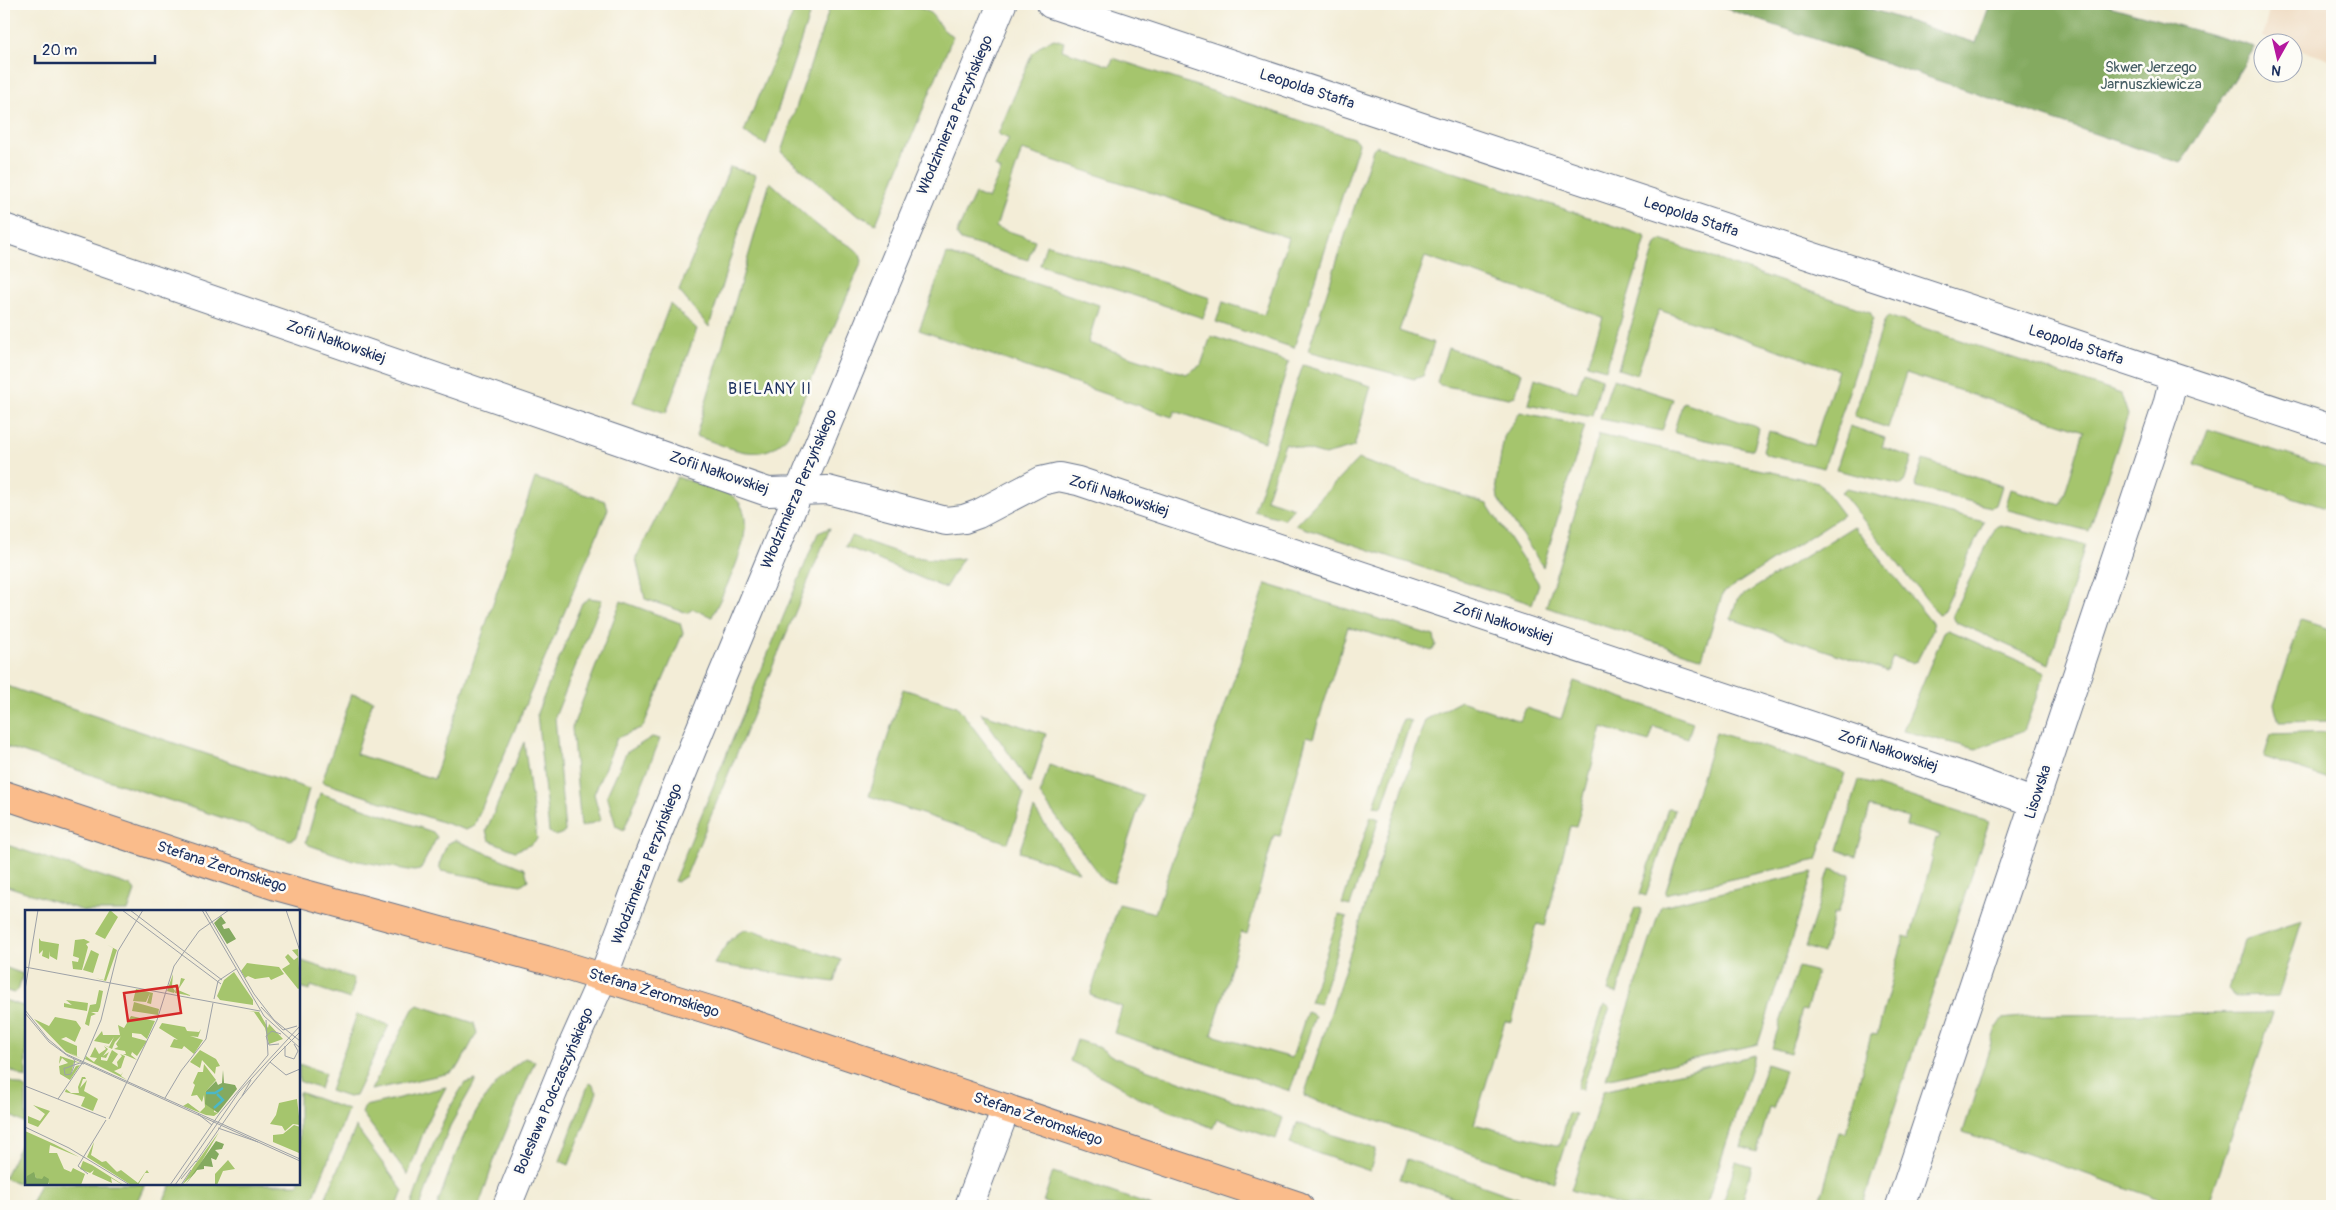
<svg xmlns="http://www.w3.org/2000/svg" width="2336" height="1210" viewBox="0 0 2336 1210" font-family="Pangolin,sans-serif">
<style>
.built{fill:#edd7bb}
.green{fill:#a5c56d;stroke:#607a66}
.forest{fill:#84aa60;stroke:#506c5f}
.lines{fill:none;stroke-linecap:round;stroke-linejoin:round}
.minor-casing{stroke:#677288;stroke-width:30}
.major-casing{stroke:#677288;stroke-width:30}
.minor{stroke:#fff;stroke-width:28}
.major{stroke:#fabc8b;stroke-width:28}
.labels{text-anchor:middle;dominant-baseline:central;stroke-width:5;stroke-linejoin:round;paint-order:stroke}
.park-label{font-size:15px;fill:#445c62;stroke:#fdfcf7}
.street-label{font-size:15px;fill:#1b2f5e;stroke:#fdfcf7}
.neighbourhood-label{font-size:16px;letter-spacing:1px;fill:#1b2f5e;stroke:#fdfcf7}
.inset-river{fill:none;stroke:#4bb8c6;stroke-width:2.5}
.inset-road{fill:none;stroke:#9da1a7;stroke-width:1}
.view{fill:#d62828;fill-opacity:0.15;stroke:#d62828;stroke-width:2.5}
.inset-edge{fill:none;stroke:#1b2f5e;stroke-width:2.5}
</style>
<rect width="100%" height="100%" fill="#fdfcf7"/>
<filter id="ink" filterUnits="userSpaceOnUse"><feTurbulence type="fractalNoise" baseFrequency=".02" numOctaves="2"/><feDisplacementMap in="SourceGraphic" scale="10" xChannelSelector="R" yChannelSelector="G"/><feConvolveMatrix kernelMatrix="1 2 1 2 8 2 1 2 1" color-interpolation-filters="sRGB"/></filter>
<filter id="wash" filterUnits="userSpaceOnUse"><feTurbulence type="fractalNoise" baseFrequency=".0096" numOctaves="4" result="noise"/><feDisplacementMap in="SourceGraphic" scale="20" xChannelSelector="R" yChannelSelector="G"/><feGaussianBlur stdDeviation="1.12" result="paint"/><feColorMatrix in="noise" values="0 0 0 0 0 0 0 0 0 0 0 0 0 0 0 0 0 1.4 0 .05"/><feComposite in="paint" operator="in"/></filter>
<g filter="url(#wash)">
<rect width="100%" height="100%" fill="#f3edd7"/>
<path class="built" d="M 2270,4 L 2332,4 L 2332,61 L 2294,48 L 2294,42 L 2278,42 L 2263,37 Z"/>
<path class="green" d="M 797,4 L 813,4 L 766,145 L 744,132 Z
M 831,4 C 861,4 898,0 925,10 C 936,14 937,29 953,36 L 876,224 L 851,211 L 781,152 Z
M 1054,39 L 1064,42 L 1062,50 L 1110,66 L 1113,58 L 1356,139 L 1359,143 L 1294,348 L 1216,322 L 1223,302 L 1264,315 L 1289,238 L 1022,150 L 996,227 L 1035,240 L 1028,260 L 961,240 L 956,234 L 975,194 L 988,199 L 1001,170 L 995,167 L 1009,139 L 998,134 L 1032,54 L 1041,45 Z
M 1376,146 L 1645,236 L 1646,239 L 1606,369 L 1587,364 L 1603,317 L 1425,257 L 1399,331 L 1434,343 L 1423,376 L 1414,379 L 1308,351 L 1373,149 Z
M 730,167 L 756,175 L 709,327 L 679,291 Z
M 770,182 C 790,199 809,221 830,235 C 842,244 859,245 862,261 L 788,435 C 762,468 728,446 696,436 Z
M 1661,240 L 1870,312 L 1873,318 L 1824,468 L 1766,455 L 1763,450 L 1769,431 L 1813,446 L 1838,370 L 1659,310 L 1637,375 L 1618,369 L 1656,244 Z
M 1046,244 L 1210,298 L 1203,318 L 1040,265 Z
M 947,254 L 1099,305 L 1088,343 L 1186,374 L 1201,365 L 1211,336 L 1289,362 L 1264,442 L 1175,411 L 1172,417 L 919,330 Z
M 670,304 L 697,329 L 666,413 L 633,402 Z
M 1888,316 L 2121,394 L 2128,415 L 2089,531 L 2008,510 L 2006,505 L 2011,489 L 2061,505 L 2084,431 L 1906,373 L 1888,428 L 1854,416 L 1884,322 Z
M 1448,348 L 1522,373 L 1515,396 L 1509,398 L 1440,385 L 1437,382 Z
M 1303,365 L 1371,386 L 1354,447 L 1325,455 L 1285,444 L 1266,499 L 1294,508 L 1284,519 L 1254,511 Z
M 1584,371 L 1602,378 L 1592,415 L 1587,416 L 1528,404 L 1535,378 L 1577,392 Z
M 1613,379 L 1673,399 L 1662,431 L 1601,419 L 1600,417 Z
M 1683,402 L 1759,428 L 1754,448 L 1750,450 L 1675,433 L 1674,430 Z
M 1520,412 L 1585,426 L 1543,567 L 1498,499 L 1496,483 L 1504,437 Z
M 1850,426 L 1885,438 L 1882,447 L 1912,457 L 1905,480 L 1902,485 L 1836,470 Z
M 2208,429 L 2332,469 L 2332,510 L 2195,465 Z
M 1599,435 L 1818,482 L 1843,515 L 1723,593 L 1702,658 L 1546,607 Z
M 1358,459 L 1487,504 L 1539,584 L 1532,604 L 1295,525 Z
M 1923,460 L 2002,486 L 1996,505 L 1991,507 L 1917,488 L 1915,484 Z
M 677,477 C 694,483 713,486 729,494 C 769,515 724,589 712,617 L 693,609 L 687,613 L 645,599 L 636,558 Z
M 535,478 L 605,501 L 608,509 L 474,826 L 466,830 L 322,782 L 352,694 L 373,700 L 356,754 L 434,779 Z
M 1847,488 L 1984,522 L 1943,612 L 1938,614 L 1841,492 Z
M 2000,525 L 2085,545 L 2049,664 L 1954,621 L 1952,615 L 1996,527 Z
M 1854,526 L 1932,623 L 1933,630 L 1917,661 L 1911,663 L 1893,657 L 1887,671 L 1731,619 L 1737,599 Z
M 830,528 L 686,876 L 677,882 L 674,881 L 815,540 L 818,533 Z
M 851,536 C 892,550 918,564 963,558 L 945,588 L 845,546 Z
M 1266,584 L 1434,636 L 1436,645 L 1432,651 L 1348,627 L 1313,738 L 1307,736 L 1280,836 L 1274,835 L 1247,934 L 1241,932 L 1212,1035 L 1292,1058 L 1307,1012 L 1315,1016 L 1290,1091 L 1114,1033 L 1122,1007 L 1090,995 L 1119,904 L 1155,913 Z
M 589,598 L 602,600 L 555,717 L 565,832 L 556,836 L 549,832 L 537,713 L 582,603 Z
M 621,601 L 680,623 L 683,633 L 643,727 L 617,738 L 594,794 L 601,820 L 581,827 L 572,728 Z
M 2301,620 L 2332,630 L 2332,721 L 2279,722 L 2274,704 Z
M 1948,630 L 2045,673 L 2024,731 L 1976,749 L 1903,731 L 1944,632 Z
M 1574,681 L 1693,722 L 1688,738 L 1654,727 L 1649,742 L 1602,727 L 1576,827 L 1570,826 L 1545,926 L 1537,924 L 1512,1022 L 1505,1021 L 1474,1124 L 1559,1146 L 1569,1113 L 1576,1114 L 1554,1182 L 1304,1096 L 1425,720 L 1461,701 L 1520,721 L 1526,708 L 1561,719 Z
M 4,685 L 309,789 L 296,837 L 290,840 L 4,746 Z
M 903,689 L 957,706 L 1024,795 L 1008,843 L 869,796 Z
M 981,713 L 1046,734 L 1030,784 Z
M 1403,719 L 1411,721 L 1382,807 L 1374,806 Z
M 1716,732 L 1845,773 L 1817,860 L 1665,894 Z
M 2332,732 L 2332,780 L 2264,757 L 2271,734 Z
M 652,737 L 660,739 L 624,830 L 616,826 L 607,795 L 626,753 Z
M 524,742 L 537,839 L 532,844 L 515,851 L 489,840 L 486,831 Z
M 1049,765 L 1143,796 L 1114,883 L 1103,880 L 1040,795 Z
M 1859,780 L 1989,822 L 1862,1206 L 1819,1206 L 1839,1132 L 1846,1133 L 1871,1034 L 1877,1035 L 1904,936 L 1910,938 L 1933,857 L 1931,857 L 1936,838 L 1938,839 L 1940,835 L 1906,826 L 1908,818 L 1870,807 L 1856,856 L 1838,850 Z
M 320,793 L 433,832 L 437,837 L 420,870 L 414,871 L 353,860 L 309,845 L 306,842 Z
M 1668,808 L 1675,809 L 1646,896 L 1640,894 Z
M 1034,809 L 1079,872 L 1019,852 Z
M 1371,816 L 1379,819 L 1350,906 L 1342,904 Z
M 455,840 L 525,869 L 528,880 L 521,885 L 441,871 L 439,865 L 447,844 Z
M 4,844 L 131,886 L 135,891 L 128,911 L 84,911 L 4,885 Z
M 1830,869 L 1850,874 L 1838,914 L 1834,913 L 1823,953 L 1805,947 Z
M 1813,872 L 1758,1044 L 1606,1079 L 1661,906 Z
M 1635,907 L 1642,909 L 1617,993 L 1608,991 Z
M 1339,915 L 1347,917 L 1320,1004 L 1310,1002 Z
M 2302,921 L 2278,996 L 2234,997 L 2229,989 L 2244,940 Z
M 744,930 L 755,931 L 841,960 L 834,982 L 714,964 C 723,949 729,938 744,930 Z
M 299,960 L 353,978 L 354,984 L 350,999 L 311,986 L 310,990 L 299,987 Z
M 4,967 L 23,974 L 18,990 L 14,993 L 4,990 Z
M 1798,967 L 1817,972 L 1806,1011 L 1802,1010 L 1790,1053 L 1772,1048 Z
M 4,1000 L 26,1007 L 26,1078 L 4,1067 Z
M 418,1005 L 474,1023 L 477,1033 L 459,1066 L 450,1073 L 371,1090 L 413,1009 Z
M 1604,1005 L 1610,1007 L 1582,1090 L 1577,1088 Z
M 2273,1013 L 2208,1206 L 2180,1206 L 1963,1132 L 1996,1028 L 2002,1019 L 2041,1015 Z
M 357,1014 L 389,1025 L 355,1096 L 348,1097 L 330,1091 Z
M 1077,1040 L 1097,1046 L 1115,1058 L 1283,1118 L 1276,1139 L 1217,1119 L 1213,1128 L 1143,1100 L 1109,1080 L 1070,1061 Z
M 1755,1055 L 1706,1206 L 1621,1206 L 1571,1190 L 1603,1091 Z
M 525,1058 L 535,1061 L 495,1158 L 479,1206 L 437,1206 C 457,1150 474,1094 525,1058 Z
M 299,1064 L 325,1073 L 320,1089 L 299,1081 Z
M 1766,1064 L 1785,1070 L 1774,1109 L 1769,1108 L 1757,1152 L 1741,1147 Z
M 4,1079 L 26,1088 L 26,1124 L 4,1112 Z
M 476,1080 L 450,1126 L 420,1206 L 411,1206 C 426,1164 439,1121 465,1083 Z
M 589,1083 L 592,1084 L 597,1092 L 569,1165 L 560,1161 Z
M 446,1087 L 426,1125 L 408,1175 L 362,1113 L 365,1106 Z
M 299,1092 L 348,1110 L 310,1206 L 161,1206 L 172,1184 L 299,1184 Z
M 1297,1123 L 1376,1149 L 1370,1171 L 1290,1144 Z
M 356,1127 L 403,1191 L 397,1206 L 322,1206 Z
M 26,1134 C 26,1151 30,1169 18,1183 L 4,1178 Z
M 1407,1159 L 1526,1201 L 1530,1206 L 1480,1206 L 1400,1179 Z
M 1736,1162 L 1752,1167 L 1741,1206 L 1722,1206 Z
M 1053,1172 L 1152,1206 L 1055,1206 L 1043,1202 Z
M 40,1184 L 145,1184 L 135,1206 L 30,1206 Z"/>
<path class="forest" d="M 1712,4 L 1855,4 L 1976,43 L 1990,4 L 2102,4 L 2255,47 L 2181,163 Z"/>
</g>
<g filter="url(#ink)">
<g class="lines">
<defs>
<path id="minor" d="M 1051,4 L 2332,429
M 4,228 L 768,492 L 828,490 L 946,521 L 964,519 L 978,514 L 1041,481 L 1059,477 L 1078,481 L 1968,778 L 2035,803
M 507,1206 L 566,1060 L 603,977 L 648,857 L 713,698 L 1002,4
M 969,1206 L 1006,1108
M 1900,1206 L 2167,405 L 2174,377"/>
<path id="major" d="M 4,795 L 276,886 L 546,960 L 723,1014 L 1299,1206"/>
</defs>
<use href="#minor" class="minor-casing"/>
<use href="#major" class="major-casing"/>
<use href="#minor" class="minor"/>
<use href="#major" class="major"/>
</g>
</g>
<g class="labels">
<g class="park-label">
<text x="2151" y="67">Skwer Jerzego<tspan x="2151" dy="17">Jarnuszkiewicza</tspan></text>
</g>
<g class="street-label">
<text transform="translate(1307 89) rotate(18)">Leopolda Staffa</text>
<text transform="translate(955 115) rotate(-67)">Włodzimierza Perzyńskiego</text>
<text transform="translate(1691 217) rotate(18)">Leopolda Staffa</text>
<text transform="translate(336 342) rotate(19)">Zofii Nałkowskiej</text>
<text transform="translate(2076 345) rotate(18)">Leopolda Staffa</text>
<text transform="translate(719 473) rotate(19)">Zofii Nałkowskiej</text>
<text transform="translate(799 489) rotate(-67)">Włodzimierza Perzyńskiego</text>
<text transform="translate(1119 496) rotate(18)">Zofii Nałkowskiej</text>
<text transform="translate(1503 623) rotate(18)">Zofii Nałkowskiej</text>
<text transform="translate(1888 751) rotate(18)">Zofii Nałkowskiej</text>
<text transform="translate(2038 792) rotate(-72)">Lisowska</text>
<text transform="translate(647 864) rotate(-69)">Włodzimierza Perzyńskiego</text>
<text transform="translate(222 867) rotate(18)">Stefana Żeromskiego</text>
<text transform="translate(654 993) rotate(17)">Stefana Żeromskiego</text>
<text transform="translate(554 1091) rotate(-67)">Bolesława Podczaszyńskiego</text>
<text transform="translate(1038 1119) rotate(19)">Stefana Żeromskiego</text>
</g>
<g class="neighbourhood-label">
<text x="770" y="389">BIELANY II</text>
</g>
</g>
<g transform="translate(25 910)">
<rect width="275" height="275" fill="#f3edd7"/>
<path d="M 85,0 L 93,7 L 80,29 L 70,24 ZM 14,28 L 16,31 L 34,34 L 32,50 L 25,46 L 25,41 L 24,49 L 17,46 L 18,40 L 14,44 ZM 59,29 L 65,32 L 61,34 L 63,37 L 57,60 L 48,59 L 47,51 L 53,52 L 54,48 L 48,46 L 50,30 ZM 81,34 L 92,40 L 81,71 L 70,68 L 79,70 L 88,38 ZM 273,39 L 275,78 L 273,79 L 257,59 L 265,54 L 260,47 L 263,44 L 269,50 L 273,47 L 267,40 ZM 66,40 L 74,44 L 68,63 L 58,60 ZM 222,53 L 254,57 L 259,64 L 246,70 L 244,67 L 230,69 L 223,66 L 220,68 L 223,73 L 216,61 ZM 209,62 L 228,90 L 228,95 L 195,90 L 192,86 L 199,70 ZM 148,64 L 147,76 L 152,74 L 154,78 L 156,68 L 160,69 L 153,80 L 167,86 L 150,83 L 151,78 L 149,77 L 148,78 L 150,81 L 149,83 L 142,81 ZM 111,79 L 128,83 L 126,94 L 122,93 L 125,83 L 121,92 L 108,91 ZM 74,80 L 78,81 L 75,97 L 73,102 L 66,102 L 71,104 L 66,106 L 64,116 L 60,114 L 65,95 L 71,94 ZM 41,90 L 63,93 L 62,101 L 39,97 L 39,93 L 47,95 ZM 109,92 L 134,99 L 133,105 L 107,101 ZM 224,101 L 234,102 L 243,118 L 244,114 L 258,129 L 244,134 L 240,118 L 229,102 ZM 106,106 L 130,111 L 122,129 L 116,124 L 107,123 L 107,127 L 122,131 L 112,146 L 107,142 L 106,145 L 112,150 L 98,144 L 101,144 L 100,141 L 89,139 L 93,137 L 91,134 L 96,126 L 90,132 L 87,139 L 79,135 L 84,137 L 89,127 L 84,134 L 69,131 L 77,121 L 78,125 L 95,125 L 93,115 L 99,118 ZM 30,107 L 51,111 L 56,118 L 50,132 L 41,127 L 36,129 L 52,136 L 52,146 L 45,143 L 57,149 L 41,142 L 9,109 L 24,116 ZM 137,113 L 160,117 L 162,121 L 174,122 L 176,119 L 173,127 L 165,126 L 178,130 L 169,144 L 159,136 L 157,139 L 145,137 L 149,129 L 153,130 L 134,118 ZM 79,136 L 83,139 L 78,146 L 84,142 L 81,148 L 76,147 L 76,150 L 82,151 L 87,140 L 93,144 L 87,153 L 93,157 L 92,152 L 97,146 L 95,144 L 100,146 L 96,158 L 89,161 L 96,165 L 98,162 L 96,166 L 102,170 L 60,149 L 61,146 L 69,152 L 72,148 L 65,147 L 70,137 L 74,144 L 81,139 ZM 175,140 L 191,149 L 195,156 L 191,157 L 190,164 L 177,150 L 175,158 L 165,152 ZM 35,146 L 56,153 L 49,152 L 46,164 L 51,156 L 55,155 L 45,170 L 35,164 L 34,156 L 43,153 L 37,148 L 34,154 ZM 179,154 L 191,170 L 180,182 L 188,175 L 189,202 L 193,203 L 189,206 L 181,205 L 158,196 L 163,193 L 175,202 L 180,197 L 179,185 L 177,192 L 172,185 L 166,186 L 170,175 L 168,173 L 173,162 L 178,162 ZM 57,167 L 60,167 L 61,169 L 58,169 L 55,178 L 62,170 L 59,181 L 73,189 L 68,201 L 56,196 L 60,187 L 40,182 L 41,179 L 46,183 L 54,183 L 53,177 ZM 272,189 L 275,215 L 268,214 L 260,221 L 257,216 L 245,214 L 251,205 L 254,193 ZM 8,195 L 25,201 L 13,217 L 3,213 L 3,206 L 15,211 L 20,204 ZM 269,215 L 275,217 L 274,243 L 248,232 L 248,225 L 258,224 ZM 0,221 L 29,234 L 54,247 L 25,235 L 24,243 L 32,243 L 39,259 L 46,262 L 48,258 L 60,264 L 56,275 L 23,275 L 24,273 L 11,268 L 10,265 L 0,275 ZM 194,222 L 170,263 L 157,275 L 169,256 ZM 69,232 L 66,245 L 77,252 L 81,251 L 92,262 L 96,260 L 113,273 L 119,264 L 122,260 L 124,263 L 120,263 L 113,275 L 106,275 L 62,247 ZM 203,250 L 210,259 L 198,261 L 192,275 L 186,275 L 190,274 L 190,264 ZM 58,251 L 67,255 L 97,274 L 98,275 L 86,268 L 87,273 L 67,264 L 69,260 L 65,263 L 55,259 Z" fill="#a5c56d"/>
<path d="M 196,6 L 201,13 L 197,15 L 199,19 L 204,18 L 211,29 L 202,34 L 189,13 ZM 198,160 L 199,173 L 210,175 L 212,179 L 193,203 L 180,194 L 181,181 L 191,171 L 193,175 L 197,173 ZM 191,231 L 199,234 L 197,239 L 190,240 L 194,244 L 191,250 L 186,248 L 188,257 L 179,256 L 179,259 L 172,260 L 160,275 ZM 9,262 L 11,268 L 17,269 L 19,266 L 24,269 L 23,275 L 0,275 L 2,266 Z" fill="#84aa60"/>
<path class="inset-river" d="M 181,183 L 190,183 L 198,178M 189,198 L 198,190 L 192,184"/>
<path class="inset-road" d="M 97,0 L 196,74M 105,0 L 197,70M 177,0 L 239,106 L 275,138M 180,0 L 229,84 L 249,110 L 275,131M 261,0 L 275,41M 0,57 L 235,101M 0,80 L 13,0M 189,89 L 193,71 L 211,59M 236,97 L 258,120 L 272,116M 0,100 L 23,129 L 41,144 L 275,249M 0,103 L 24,132 L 43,146 L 275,251M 254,134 L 244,135 L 241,126 L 247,121 L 256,124M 260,136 L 260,146 L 269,149 L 273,141 L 269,134M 48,148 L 50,151 L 49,154 L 49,156 L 46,164 L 40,165 L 39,158 L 41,158 L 49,155 L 55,153 L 59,154M 245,152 L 261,165 L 275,159M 245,152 L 275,122M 0,176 L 81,208M 217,186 L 226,170M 140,188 L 156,161 L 181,129 L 188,93M 33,189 L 58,152 L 76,110 L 93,41 L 118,0M 173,204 L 187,215M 84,209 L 132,110 L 149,56 L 174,21 L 204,0M 0,217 L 44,238 L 105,275M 193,218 L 233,232M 171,252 L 214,190 L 245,152M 63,264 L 53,256 L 81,210M 156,269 L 171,251M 145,275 L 195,203 L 243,145 L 241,110M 150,275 L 214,182 L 275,116M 156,275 L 166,260"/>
<path class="view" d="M 152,76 L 156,103 L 103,111 L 99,83 Z"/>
<rect width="275" height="275" class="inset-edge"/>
</g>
<rect width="2336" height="1210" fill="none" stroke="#fdfcf7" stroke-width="20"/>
<g transform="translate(2278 58) rotate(188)"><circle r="24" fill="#fdfcf7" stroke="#a3aaba"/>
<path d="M0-4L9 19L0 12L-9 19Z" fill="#b5179e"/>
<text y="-8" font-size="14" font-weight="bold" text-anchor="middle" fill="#1b2f5e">N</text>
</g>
<path d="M35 55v8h120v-8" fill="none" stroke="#1b2f5e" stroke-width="2.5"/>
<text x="42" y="55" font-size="15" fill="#1b2f5e" stroke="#fdfcf7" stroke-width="4" paint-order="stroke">20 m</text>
</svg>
